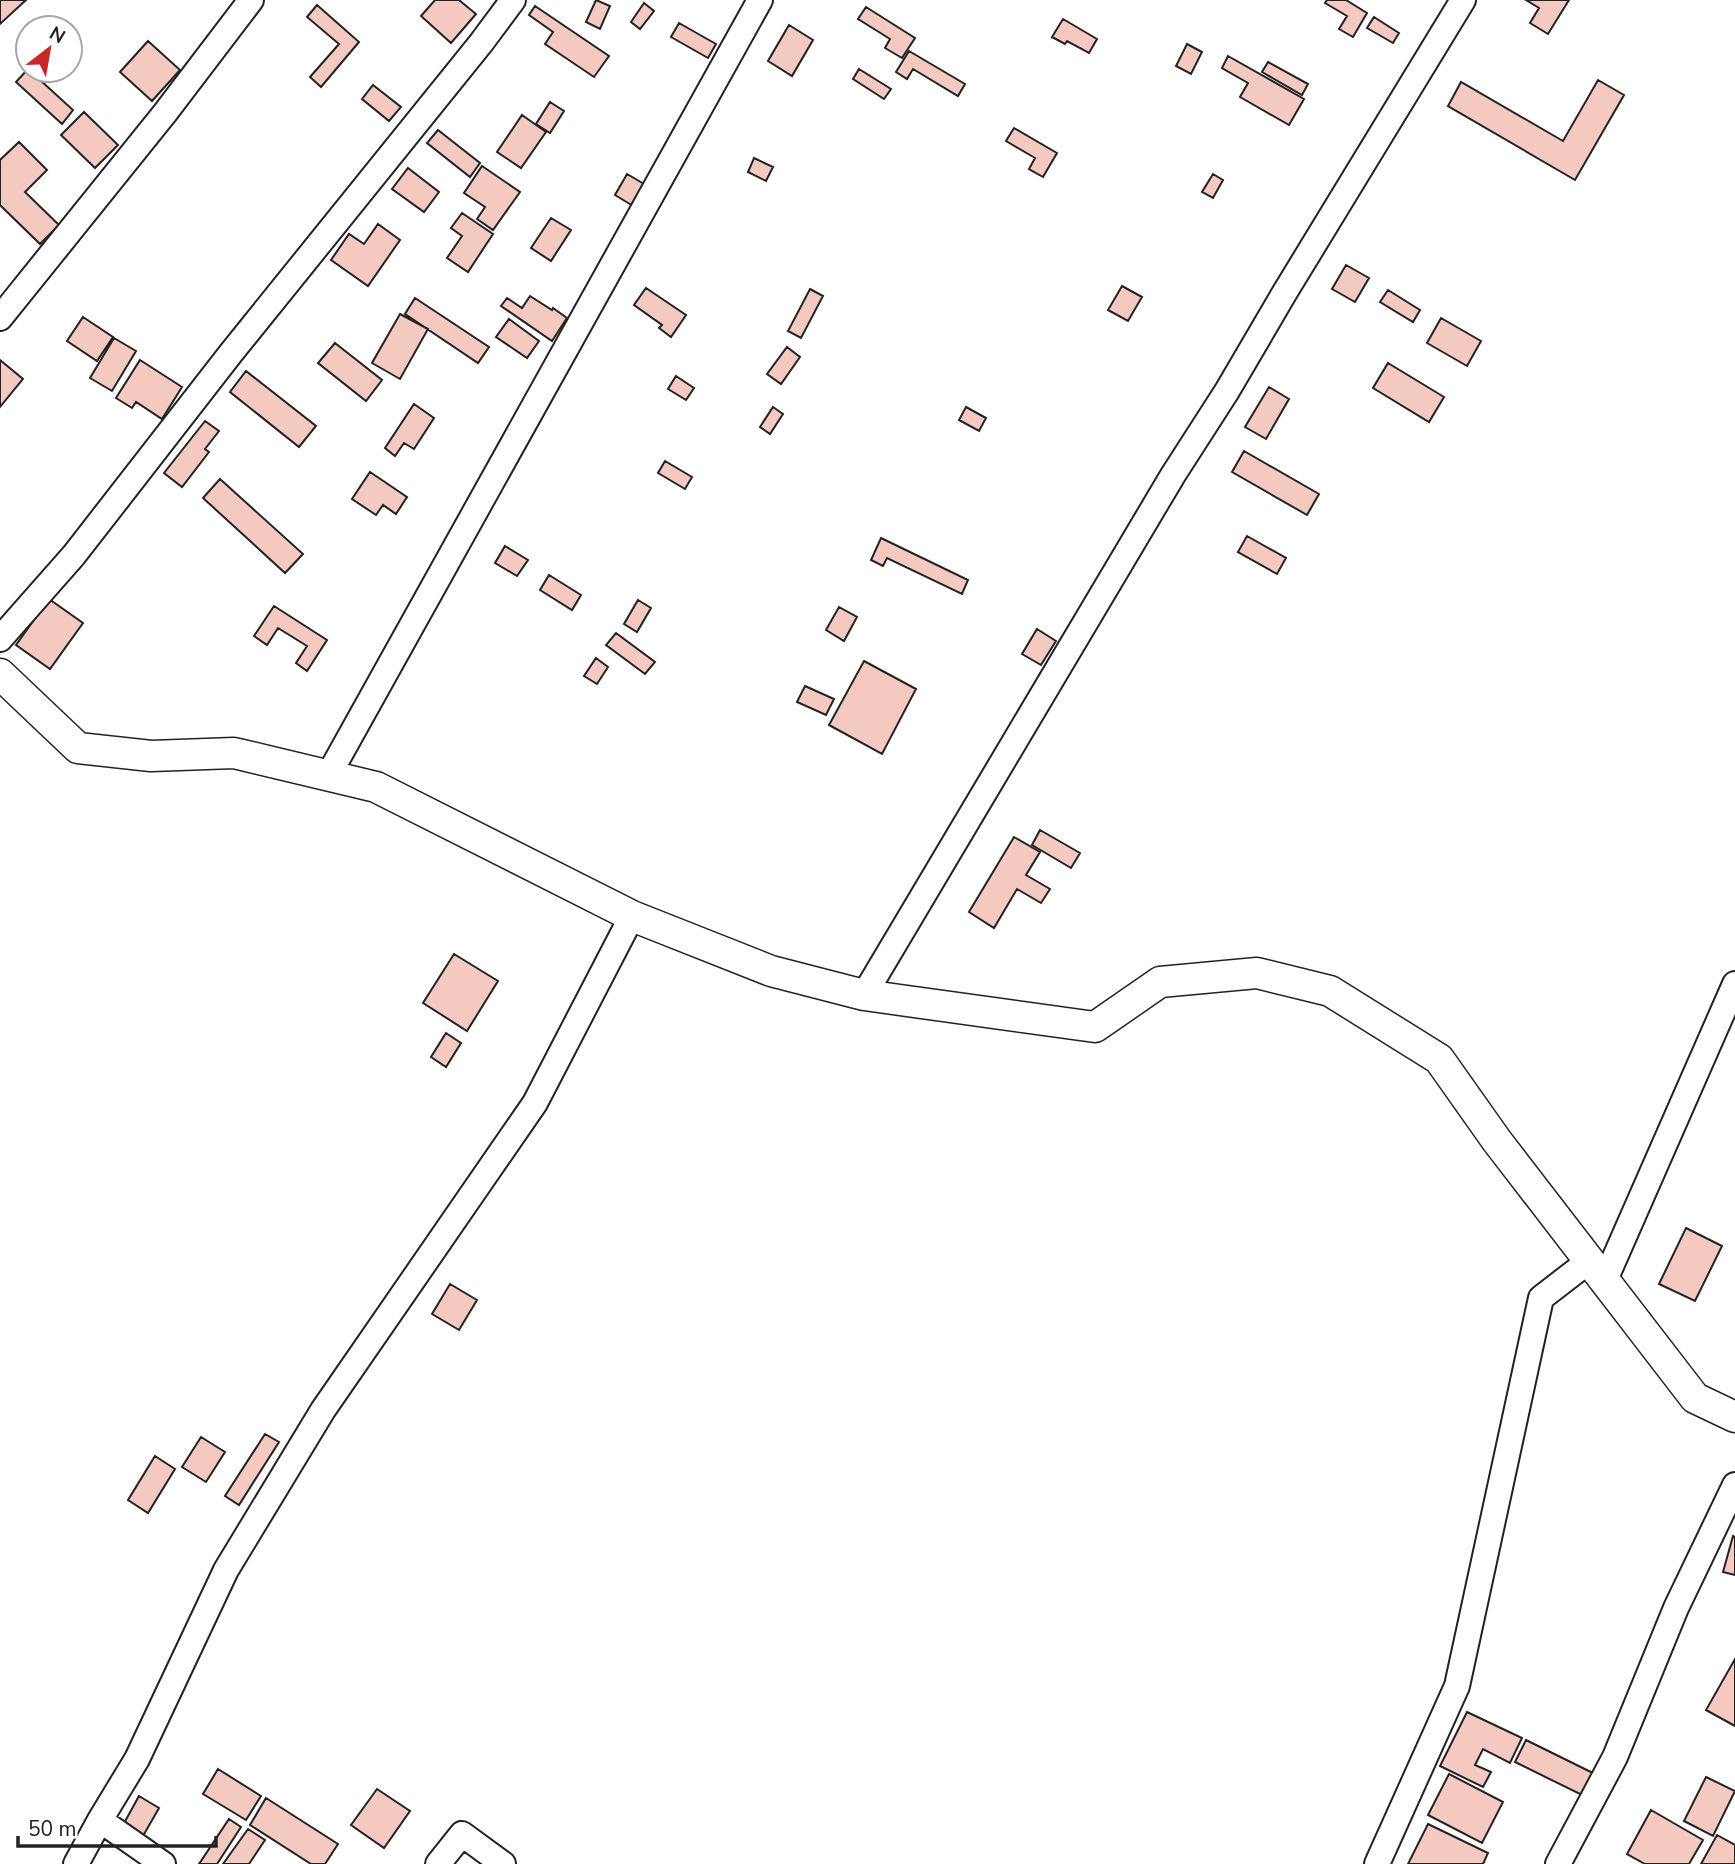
<svg xmlns="http://www.w3.org/2000/svg" width="1735" height="1864" viewBox="0 0 1735 1864" font-family="'Nunito Sans',sans-serif">
<style>
.building{fill:#f3c9c0;stroke:#222;stroke-width:2}
.lines{fill:none;stroke-linecap:round;stroke-linejoin:round}
.minor-casing{stroke:#222;stroke-width:28}
.tertiary-casing{stroke:#222;stroke-width:33}
.minor{stroke:#fff;stroke-width:24}
.tertiary{stroke:#fff;stroke-width:30}
</style>
<rect width="100%" height="100%" fill="#fff"/>
<path class="building" d="M 0,0 L 26,0 L 0,24 Z
M 435,0 L 459,0 L 476,14 L 451,43 L 421,16 Z
M 596,0 L 610,6 L 600,29 L 586,22 Z
M 1327,0 L 1346,0 L 1367,13 L 1353,37 L 1339,29 L 1347,16 L 1325,3 Z
M 1526,0 L 1569,0 L 1548,34 L 1530,23 L 1539,8 Z
M 644,3 L 654,11 L 640,29 L 631,22 Z
M 317,5 L 359,42 L 321,87 L 310,77 L 339,44 L 307,17 Z
M 535,6 L 609,56 L 594,77 L 545,44 L 553,32 L 529,15 Z
M 866,7 L 915,38 L 902,58 L 885,48 L 890,39 L 858,19 Z
M 1374,17 L 1399,33 L 1393,43 L 1367,28 Z
M 1063,19 L 1097,39 L 1089,53 L 1067,41 L 1065,44 L 1052,37 Z
M 679,23 L 716,44 L 708,58 L 671,37 Z
M 789,25 L 813,40 L 792,76 L 768,61 Z
M 148,41 L 180,70 L 152,101 L 120,72 Z
M 1187,44 L 1202,52 L 1191,74 L 1176,66 Z
M 909,51 L 965,84 L 958,96 L 913,69 L 907,79 L 896,72 Z
M 1228,56 L 1304,99 L 1289,125 L 1240,97 L 1248,83 L 1222,68 Z
M 1268,62 L 1308,84 L 1302,95 L 1262,72 Z
M 28,69 L 73,110 L 62,124 L 16,82 Z
M 859,69 L 891,89 L 884,99 L 853,79 Z
M 1598,80 L 1624,95 L 1575,180 L 1448,106 L 1461,82 L 1563,141 Z
M 373,85 L 401,107 L 389,121 L 362,99 Z
M 550,102 L 564,111 L 550,133 L 536,124 Z
M 84,112 L 118,145 L 95,168 L 61,135 Z
M 522,115 L 546,132 L 521,168 L 497,152 Z
M 1014,128 L 1057,153 L 1043,177 L 1029,169 L 1035,158 L 1006,141 Z
M 438,130 L 480,163 L 470,177 L 427,143 Z
M 19,142 L 47,170 L 25,192 L 59,225 L 40,244 L 0,205 L 0,160 Z
M 754,158 L 773,167 L 766,181 L 748,172 Z
M 482,166 L 520,192 L 493,230 L 477,219 L 485,207 L 464,193 Z
M 408,168 L 439,192 L 424,212 L 392,189 Z
M 627,174 L 651,188 L 638,209 L 615,195 Z
M 1213,174 L 1223,180 L 1213,198 L 1202,192 Z
M 462,213 L 493,234 L 468,272 L 447,258 L 462,236 L 451,228 Z
M 551,218 L 571,230 L 551,261 L 531,248 Z
M 378,224 L 400,240 L 368,286 L 331,260 L 349,234 L 364,244 Z
M 1346,265 L 1369,278 L 1355,302 L 1332,289 Z
M 1122,286 L 1142,297 L 1128,321 L 1108,310 Z
M 646,288 L 686,315 L 671,337 L 659,328 L 662,325 L 634,305 Z
M 810,289 L 823,296 L 801,338 L 788,331 Z
M 1388,290 L 1420,310 L 1413,322 L 1380,302 Z
M 530,296 L 552,310 L 553,308 L 567,318 L 552,341 L 501,306 L 507,298 L 522,308 Z
M 415,298 L 489,347 L 478,363 L 405,314 Z
M 400,314 L 428,329 L 400,379 L 372,363 Z
M 83,317 L 113,337 L 97,361 L 67,341 Z
M 1441,318 L 1481,341 L 1467,366 L 1427,343 Z
M 509,319 L 539,341 L 527,358 L 496,337 Z
M 114,338 L 136,351 L 112,391 L 90,378 Z
M 335,343 L 382,380 L 366,401 L 318,363 Z
M 787,347 L 800,357 L 781,384 L 767,374 Z
M 0,360 L 23,379 L 0,407 Z
M 140,360 L 182,387 L 162,419 L 136,402 L 132,408 L 116,398 Z
M 1388,363 L 1444,397 L 1429,422 L 1373,388 Z
M 246,371 L 316,426 L 299,447 L 230,392 Z
M 676,376 L 694,388 L 686,400 L 668,389 Z
M 1269,387 L 1289,399 L 1266,439 L 1245,427 Z
M 414,404 L 434,418 L 414,449 L 404,443 L 395,456 L 385,448 Z
M 773,407 L 783,414 L 770,434 L 760,427 Z
M 966,407 L 986,418 L 979,431 L 959,420 Z
M 205,421 L 219,431 L 205,449 L 209,452 L 182,487 L 164,473 Z
M 1244,451 L 1319,494 L 1307,515 L 1232,472 Z
M 665,461 L 692,477 L 685,489 L 658,473 Z
M 370,472 L 407,497 L 396,514 L 383,505 L 376,515 L 352,499 Z
M 220,479 L 303,554 L 285,573 L 203,498 Z
M 1247,536 L 1286,558 L 1277,574 L 1238,552 Z
M 881,538 L 968,580 L 962,594 L 887,558 L 883,566 L 871,560 Z
M 505,546 L 528,560 L 517,576 L 495,563 Z
M 549,575 L 581,595 L 572,610 L 540,590 Z
M 49,599 L 83,623 L 50,669 L 16,645 Z
M 638,600 L 651,608 L 637,632 L 624,624 Z
M 274,606 L 327,640 L 307,671 L 296,663 L 307,646 L 278,628 L 267,645 L 254,636 Z
M 839,607 L 857,617 L 844,641 L 826,630 Z
M 1037,629 L 1056,641 L 1041,665 L 1022,654 Z
M 616,633 L 655,662 L 645,674 L 606,645 Z
M 596,658 L 608,667 L 597,684 L 584,676 Z
M 864,661 L 916,689 L 882,754 L 829,725 Z
M 805,686 L 834,699 L 826,715 L 797,702 Z
M 1040,830 L 1080,853 L 1071,868 L 1032,845 Z
M 1014,837 L 1040,852 L 1026,875 L 1050,889 L 1041,903 L 1017,889 L 994,928 L 969,912 Z
M 454,954 L 498,981 L 467,1031 L 423,1003 Z
M 446,1033 L 461,1043 L 446,1067 L 431,1057 Z
M 1686,1228 L 1722,1246 L 1695,1301 L 1659,1284 Z
M 450,1284 L 477,1300 L 459,1330 L 432,1314 Z
M 265,1434 L 279,1442 L 239,1505 L 225,1496 Z
M 201,1437 L 225,1452 L 206,1482 L 182,1467 Z
M 155,1456 L 175,1469 L 148,1513 L 128,1500 Z
M 1733,1536 L 1735,1537 L 1735,1575 L 1723,1572 Z
M 1735,1659 L 1735,1726 L 1706,1710 Z
M 1467,1712 L 1522,1738 L 1510,1763 L 1483,1749 L 1475,1765 L 1491,1772 L 1483,1787 L 1440,1766 Z
M 1526,1740 L 1595,1774 L 1584,1796 L 1515,1762 Z
M 218,1769 L 261,1796 L 246,1820 L 203,1794 Z
M 1449,1774 L 1503,1802 L 1482,1843 L 1428,1815 Z
M 1706,1777 L 1735,1791 L 1713,1836 L 1684,1821 Z
M 377,1789 L 410,1811 L 384,1848 L 351,1825 Z
M 139,1796 L 159,1808 L 143,1836 L 123,1825 Z
M 266,1798 L 338,1844 L 325,1864 L 311,1864 L 250,1825 Z
M 1651,1810 L 1703,1840 L 1689,1864 L 1645,1864 L 1627,1854 Z
M 229,1819 L 241,1827 L 217,1864 L 199,1864 Z
M 1428,1824 L 1488,1853 L 1483,1864 L 1408,1864 Z
M 248,1829 L 265,1840 L 249,1864 L 223,1864 Z
M 1717,1835 L 1735,1845 L 1735,1864 L 1701,1864 Z"/>
<g class="lines">
<defs>
<path id="minor" d="M 0,318 L 165,113 L 251,0
M 0,639 L 74,555 L 231,353 L 481,43 L 513,0
M 328,776 L 760,0
M 864,995 L 1173,475 L 1227,391 L 1285,292 L 1463,0
M 1605,1280 L 1735,984
M 100,1820 L 163,1864
M 76,1864 L 100,1820 L 137,1759 L 226,1570 L 323,1410 L 535,1103 L 632,916
M 438,1864 L 462,1834 L 503,1864
M 1377,1864 L 1457,1686 L 1541,1298 L 1589,1261
M 1558,1864 L 1615,1757 L 1676,1608 L 1735,1485"/>
<path id="tertiary" d="M 0,674 L 78,748 L 151,756 L 234,753 L 376,787 L 632,916 L 771,971 L 864,995 L 1095,1027 L 1160,982 L 1257,973 L 1330,991 L 1439,1059 L 1497,1141 L 1695,1398 L 1735,1417"/>
</defs>
<use href="#minor" class="minor-casing"/>
<use href="#tertiary" class="tertiary-casing"/>
<use href="#minor" class="minor"/>
<use href="#tertiary" class="tertiary"/>
</g>
<g transform="translate(49 49) rotate(31)"><circle r="33" fill="#ffffff" stroke="#a7a7a7" stroke-width="2"/>
<path d="M0-5L12 26L0 18L-12 26Z" fill="#c62828"/>
<text y="-10" font-size="19" font-weight="bold" text-anchor="middle" fill="#222222">N</text>
</g>
<path d="M18 1836v10h198v-10" fill="none" stroke="#222222" stroke-width="3.5"/>
<text x="28" y="1836" font-size="21" fill="#222222" stroke="#ffffff" stroke-width="5" paint-order="stroke">50 m</text>
</svg>
